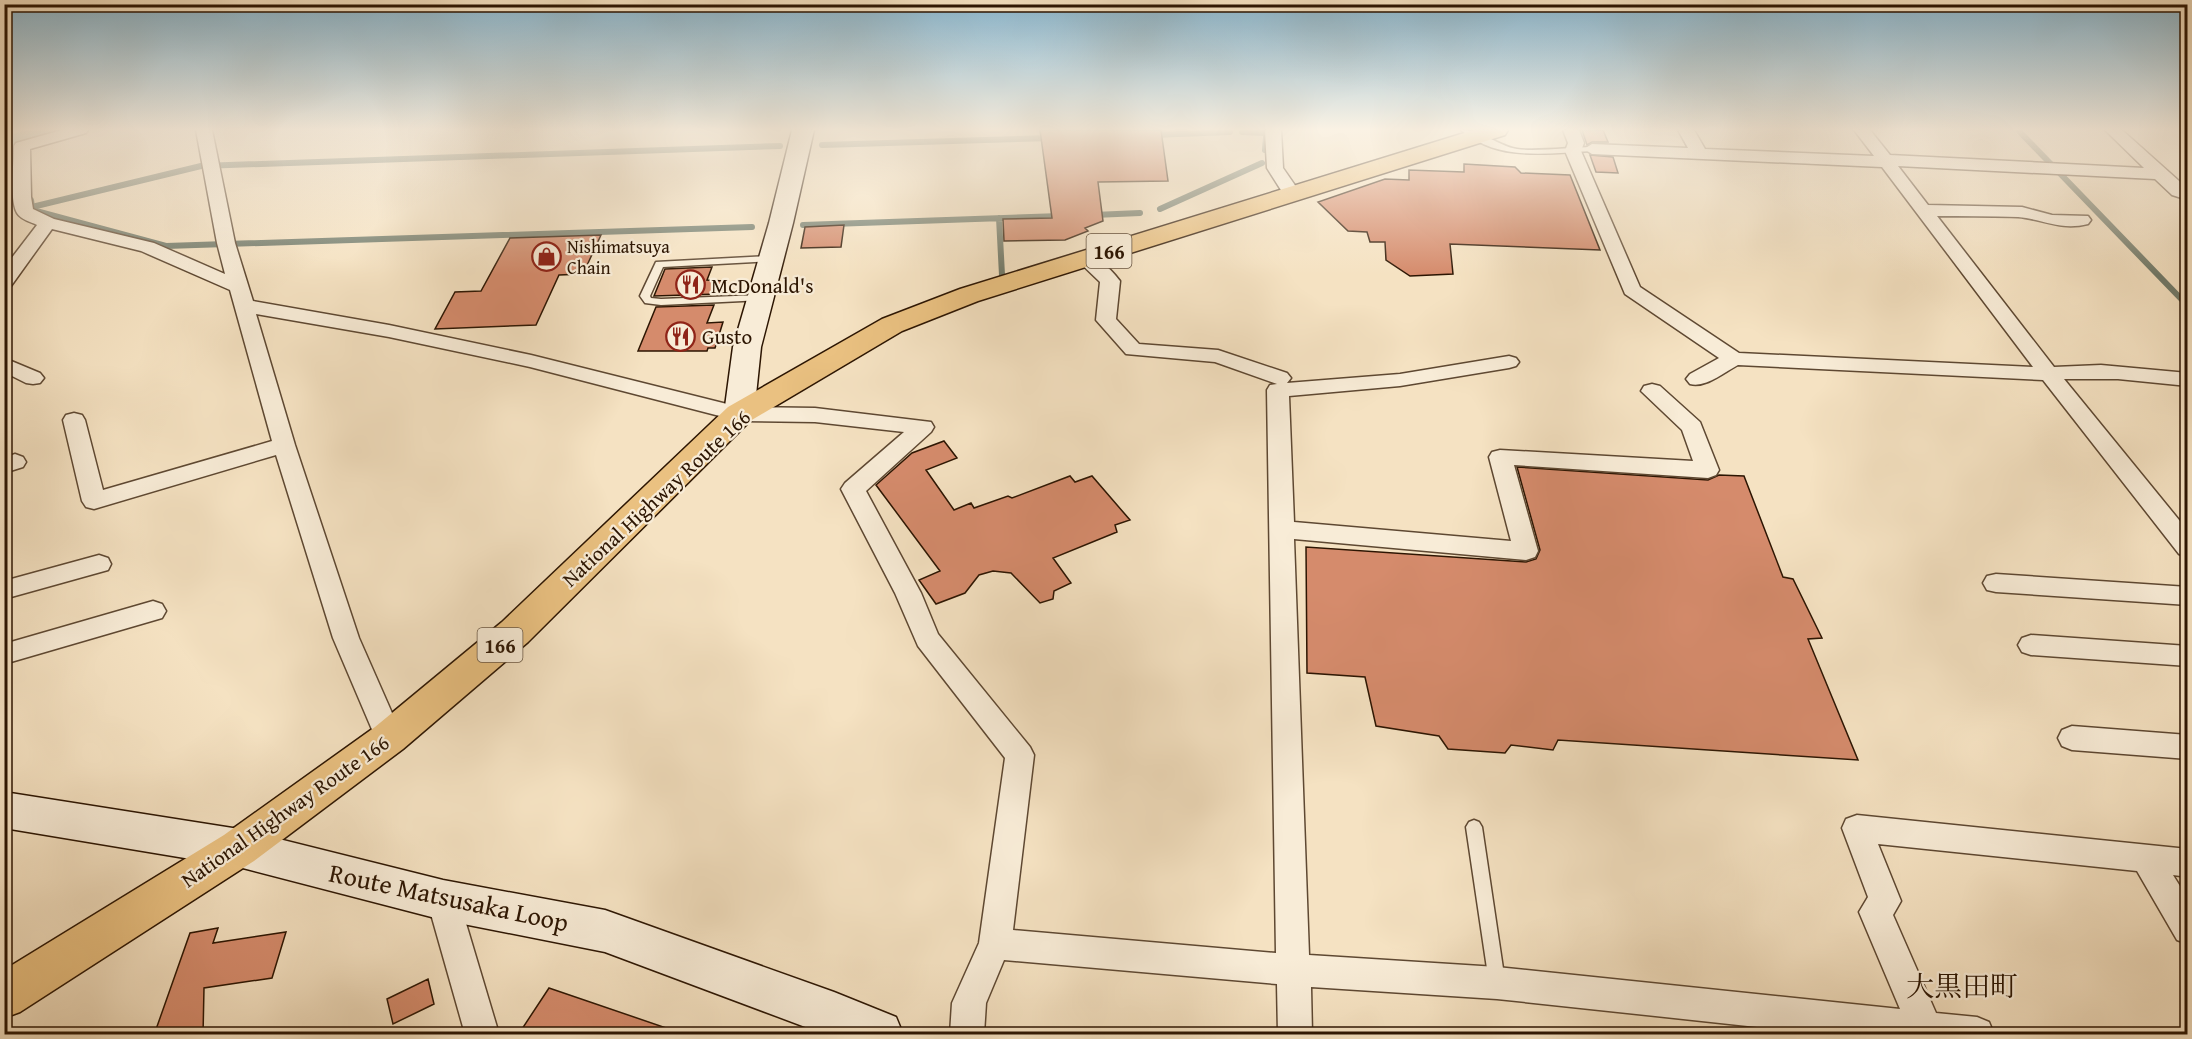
<svg xmlns="http://www.w3.org/2000/svg" width="2192" height="1039" viewBox="0 0 2192 1039" font-family="'Gentium Book Plus','Noto Serif JP',serif">
<style>
.lines{fill:none;stroke-linecap:round;stroke-linejoin:round}
.stream{stroke:#707a6a;stroke-width:6}
.river{fill:#9dbeaf;fill-rule:evenodd}
.building{fill:#d58b6c;stroke:#2c1502;stroke-width:1.5}
.lane-casing{stroke:#5e4832;stroke-width:3}
.street-casing{stroke:#5e4832;stroke-width:3}
.secondary-casing{stroke:#2c1502;stroke-width:3}
.highway-casing{stroke:#2c1502;stroke-width:3}
.lane{fill:#f8ecd7;fill-rule:evenodd}
.street{fill:#f8ecd7;fill-rule:evenodd}
.secondary{fill:#f8ecd7;fill-rule:evenodd}
.highway{fill:#eac181;fill-rule:evenodd}
.labels{text-anchor:middle;dominant-baseline:central;stroke-width:4.5;stroke-linejoin:round;paint-order:stroke}
.far-poi-label{font-size:18px;fill:#2c1502;stroke:#f8ecd7;text-anchor:start}
.shield{fill:#f8ecd7;stroke:#695642;stroke-width:1.5}
.shield-label{font-size:20px;font-weight:bold;fill:#2c1502}
.poi-label{font-size:21px;fill:#2c1502;stroke:#f8ecd7;text-anchor:start}
.street-label{font-size:21px;fill:#2c1502;stroke:#f8ecd7}
.near-street-label{font-size:26px;fill:#2c1502;stroke:#f8ecd7}
.near-quarter-label{font-size:28px;fill:#2c1502;stroke:#f8ecd7}
</style>
<rect width="100%" height="100%" fill="#f5e2c2"/>
<filter id="stains"><feTurbulence type="fractalNoise" baseFrequency=".00333" numOctaves="4"/><feColorMatrix values="0 0 0 0 .2 0 0 0 0 .09 0 0 0 0 .02 0 0 0 .5 -.17"/></filter>
<radialGradient id="worn" r=".72"><stop offset=".6" stop-color="#630" stop-opacity="0"/><stop offset="1" stop-color="#630" stop-opacity=".3"/></radialGradient>
<g class="lines">
<path class="stream" d="M 2018,130 L 2188,306
M 1242,132 L 1266,133
M 1153,135 L 1230,132
M 822,145 L 1051,138
M 1265,150 L 1266,137
M 31,200 L 32,207 L 201,166 L 780,146
M 1160,209 L 1262,163
M 36,211 L 166,246 L 752,227
M 1094,215 L 1140,213
M 999,218 L 1002,275
M 803,225 L 1061,216"/>
<path class="river" d="M 28,130 L 80,130 L 75,137 L 4,155 L 4,136 Z"/>
</g>
<path class="building" d="M 1040,130 L 1161,130 L 1168,181 L 1098,182 L 1103,221 L 1085,228 L 1088,231 L 1065,240 L 1004,241 L 1003,219 L 1052,218 Z
M 1582,130 L 1603,130 L 1608,142 L 1592,142 L 1587,145 Z
M 1590,155 L 1613,157 L 1618,173 L 1596,172 Z
M 1464,164 L 1515,167 L 1521,173 L 1570,175 L 1600,250 L 1450,244 L 1453,274 L 1410,276 L 1386,260 L 1385,242 L 1370,242 L 1367,232 L 1348,231 L 1318,202 L 1385,179 L 1409,180 L 1409,170 L 1464,172 Z
M 844,225 L 841,247 L 801,248 L 805,227 Z
M 601,235 L 583,274 L 559,275 L 536,325 L 435,329 L 455,292 L 481,291 L 510,238 Z
M 712,267 L 707,280 L 723,281 L 718,294 L 654,296 L 665,269 Z
M 714,305 L 707,323 L 723,322 L 715,348 L 708,348 L 707,351 L 638,351 L 656,307 Z
M 944,441 L 957,458 L 926,470 L 954,510 L 971,503 L 974,508 L 1008,496 L 1012,498 L 1070,476 L 1075,482 L 1092,476 L 1130,520 L 1115,525 L 1117,532 L 1053,558 L 1071,583 L 1054,591 L 1053,599 L 1040,603 L 1011,573 L 993,571 L 979,575 L 965,593 L 936,604 L 919,580 L 940,571 L 876,485 L 912,453 Z
M 1517,467 L 1708,480 L 1719,475 L 1744,476 L 1783,577 L 1793,579 L 1822,638 L 1808,639 L 1858,760 L 1558,740 L 1553,750 L 1511,745 L 1505,753 L 1448,749 L 1439,736 L 1376,726 L 1365,677 L 1307,673 L 1306,547 L 1526,562 L 1536,559 L 1540,550 Z
M 218,928 L 213,943 L 286,932 L 272,978 L 204,988 L 203,1035 L 154,1035 L 190,933 Z
M 428,979 L 434,1004 L 393,1024 L 387,999 Z
M 549,988 L 675,1031 L 675,1035 L 518,1035 Z"/>
<g class="lines">
<defs>
<path id="lane" d="M 1461,130 C 1480,129 1498,146 1517,149 C 1536,152 1572,147 1592,147 L 1596,149 L 1592,151 C 1547,153 1498,162 1461,130 Z
M 771,256 L 776,259 L 774,261 L 663,267 L 650,296 L 651,298 L 661,299 L 760,295 L 763,296 L 763,300 L 661,305 L 645,303 L 640,296 L 656,262 Z
M 1474,820 L 1479,822 L 1482,827 L 1505,982 L 1503,988 L 1497,990 L 1491,988 L 1489,982 L 1466,827 L 1469,822 Z"/>
<path id="street" d="M 62,130 L 88,130 L 86,133 L 30,149 L 31,197 L 33,209 L 54,219 L 154,243 L 225,274 L 217,243 L 196,130 L 212,130 L 235,243 L 253,301 L 389,325 L 531,355 L 739,407 L 815,408 L 931,422 L 934,427 L 931,432 L 866,491 L 921,593 L 938,634 L 1030,747 L 1034,755 L 1013,930 L 1276,953 L 1267,390 L 1270,385 L 1277,384 L 1215,362 L 1126,354 L 1096,320 L 1100,282 L 1076,259 L 1078,255 C 1093,251 1111,269 1120,281 L 1116,319 L 1139,344 L 1218,350 L 1287,373 L 1291,378 L 1287,383 L 1400,374 L 1509,356 L 1516,358 L 1519,362 L 1516,366 L 1509,368 L 1400,386 L 1289,396 L 1294,522 L 1511,541 L 1489,457 L 1492,452 L 1500,450 L 1693,461 L 1682,430 L 1641,391 L 1644,386 L 1652,384 L 1660,386 L 1700,422 L 1719,470 L 1716,475 L 1708,478 L 1514,465 L 1538,551 L 1535,557 L 1526,560 L 1294,539 L 1309,955 L 1497,967 L 1900,1009 L 1859,912 L 1868,897 L 1842,828 L 1846,819 L 1857,815 L 2188,849 L 2188,877 L 2173,875 L 2188,899 L 2188,944 L 2177,940 L 2137,871 L 1878,844 L 1901,901 L 1893,915 L 1936,1013 L 1977,1017 L 1989,1022 L 1994,1034 L 1823,1034 L 1497,999 L 1311,987 L 1312,1034 L 1278,1034 L 1277,984 L 1004,960 L 986,1003 L 984,1034 L 950,1034 L 952,1003 L 979,943 L 1005,758 L 918,646 L 895,593 L 841,489 L 845,483 L 904,432 L 815,422 L 739,421 L 530,367 L 389,337 L 256,314 L 295,445 L 359,638 L 403,738 L 399,746 L 389,750 L 379,746 L 333,638 L 276,455 L 94,509 L 86,507 L 82,501 L 63,420 L 66,415 L 74,413 L 82,415 L 85,420 L 103,490 L 272,441 L 230,290 L 141,251 L 52,229 L 11,286 L 4,288 L 4,268 L 37,225 C 31,222 20,219 17,213 C 9,199 14,162 14,146 L 16,143 Z
M 1265,130 L 1281,130 L 1283,168 L 1301,194 L 1298,198 L 1286,198 L 1267,168 Z
M 1563,130 L 1579,130 L 1584,143 L 1581,151 L 1640,287 L 1739,353 L 2033,367 L 1882,167 L 1592,154 L 1584,149 L 1592,144 L 1688,148 L 1678,130 L 1694,130 L 1705,149 L 1874,156 L 1854,130 L 1870,130 L 1890,155 L 2144,168 L 2105,130 L 2122,130 L 2188,189 L 2188,200 L 2172,195 L 2155,179 L 1898,166 L 1928,205 L 2022,207 L 2052,215 L 2088,216 L 2091,220 L 2088,224 C 2060,231 2043,219 2018,217 C 1991,216 1964,216 1937,216 L 2054,367 L 2101,365 L 2188,373 L 2188,386 L 2118,379 L 2064,379 L 2188,531 L 2188,557 L 2179,554 L 2043,380 L 1738,365 C 1723,373 1706,388 1690,384 L 1686,379 L 1690,374 L 1719,358 L 1625,294 L 1565,151 L 1568,143 Z
M 4,358 L 40,373 L 44,378 L 40,383 L 33,384 L 26,383 L 4,372 Z
M 15,454 L 23,457 L 26,462 L 23,467 L 4,473 L 4,458 Z
M 99,555 L 108,558 L 111,564 L 108,570 L 4,599 L 4,581 Z
M 1996,574 L 2188,587 L 2188,605 L 1996,592 L 1987,590 L 1983,583 L 1987,576 Z
M 153,601 L 162,604 L 166,611 L 162,618 L 4,664 L 4,644 Z
M 2031,635 L 2188,646 L 2188,666 L 2031,655 L 2022,652 L 2018,645 L 2022,638 Z
M 2072,726 L 2188,735 L 2188,759 L 2072,750 L 2062,746 L 2058,738 L 2062,730 Z
M 443,885 L 454,890 L 459,900 L 499,1034 L 465,1034 L 427,900 L 432,890 Z"/>
<path id="secondary" d="M 792,130 L 814,130 L 793,223 L 761,347 L 754,414 L 750,421 L 739,424 L 728,421 L 724,414 L 733,347 L 769,223 Z
M 4,792 L 239,829 L 443,880 L 605,910 L 834,992 L 896,1017 L 903,1034 L 824,1034 L 605,952 L 443,920 L 239,867 L 4,828 Z"/>
<path id="highway" d="M 1474,130 L 1508,130 L 1505,135 L 978,301 L 902,331 L 750,421 L 528,642 L 403,749 L 254,861 L 20,1012 L 4,1018 L 4,970 L 224,835 L 375,727 L 502,622 L 728,407 L 882,319 L 960,289 Z"/>
</defs>
<use href="#lane" class="lane-casing"/>
<use href="#street" class="street-casing"/>
<use href="#secondary" class="secondary-casing"/>
<use href="#highway" class="highway-casing"/>
<use href="#lane" class="lane"/>
<use href="#street" class="street"/>
<use href="#secondary" class="secondary"/>
<use href="#highway" class="highway"/>
</g>
<linearGradient id="sky" x2="0" y2="1"><stop stop-color="#8ab8d1"/><stop offset="0.47" stop-color="#faf2e4"/><stop offset="1" stop-color="#faf2e4" stop-opacity="0"/></linearGradient>
<rect width="2192" height="275" fill="url(#sky)"/>
<defs>
<symbol id="shop-ring" viewBox="-11 -11 22 22"><circle r="9.5" fill="#f8ecd7" stroke="#8f2418" stroke-width="1.5"/><path d="M-5-2.5h2.3a2.7 3.5 0 0 1 5.4 0H5L5.5 6h-11ZM-1.5-2.5h3a1.5 2.3 0 0 0-3 0Z" fill="#8f2418"/></symbol>
<symbol id="restaurant-ring" viewBox="-11 -11 22 22"><circle r="9.5" fill="#f8ecd7" stroke="#8f2418" stroke-width="1.5"/><path d="M-5-6h1v4h1v-4h1v4h1v-4h1v5L-1.5 .5V6h-2V.5L-5-1ZM5-6V6H3V1.5H1.5Q1.5-4 5-6Z" fill="#8f2418"/></symbol>
</defs>
<g fill-rule="evenodd">
<use href="#shop-ring" x="530" y="240" width="33" height="33"/>
<use href="#restaurant-ring" x="674" y="268" width="33" height="33"/>
<use href="#restaurant-ring" x="664" y="320" width="33" height="33"/>
</g>
<g class="labels">
<g class="far-poi-label">
<text x="567" y="246">Nishimatsuya<tspan x="567" dy="21">Chain</tspan></text>
</g>
<g class="shield">
<rect x="1086.5" y="234" width="45" height="34" rx="4.5"/>
<rect x="477.5" y="628" width="45" height="34" rx="4.5"/>
</g>
<g class="shield-label">
<text x="1109" y="251">166</text>
<text x="500" y="645">166</text>
</g>
<g class="poi-label">
<text x="711" y="285">McDonald's</text>
<text x="702" y="336">Gusto</text>
</g>
<g class="street-label">
<text transform="translate(656 498) rotate(-43)">National Highway Route 166</text>
<text transform="translate(285 811) rotate(-35)">National Highway Route 166</text>
</g>
<g class="near-street-label">
<text transform="translate(449 897) rotate(12)">Route Matsusaka Loop</text>
</g>
<g class="near-quarter-label">
<text x="1962" y="985">大黒田町</text>
</g>
</g>
<rect width="2192" height="1039" fill="none" stroke="#f5e2c2" stroke-width="24"/>
<rect x="6" y="6" width="2180" height="1027" fill="none" stroke="#2c1502" stroke-width="3"/>
<rect x="12" y="12" width="2168" height="1015" fill="none" stroke="#2c1502" stroke-width="1.5"/>
<rect width="100%" height="100%" filter="url(#stains)"/>
<rect width="100%" height="100%" fill="url(#worn)"/>
</svg>
